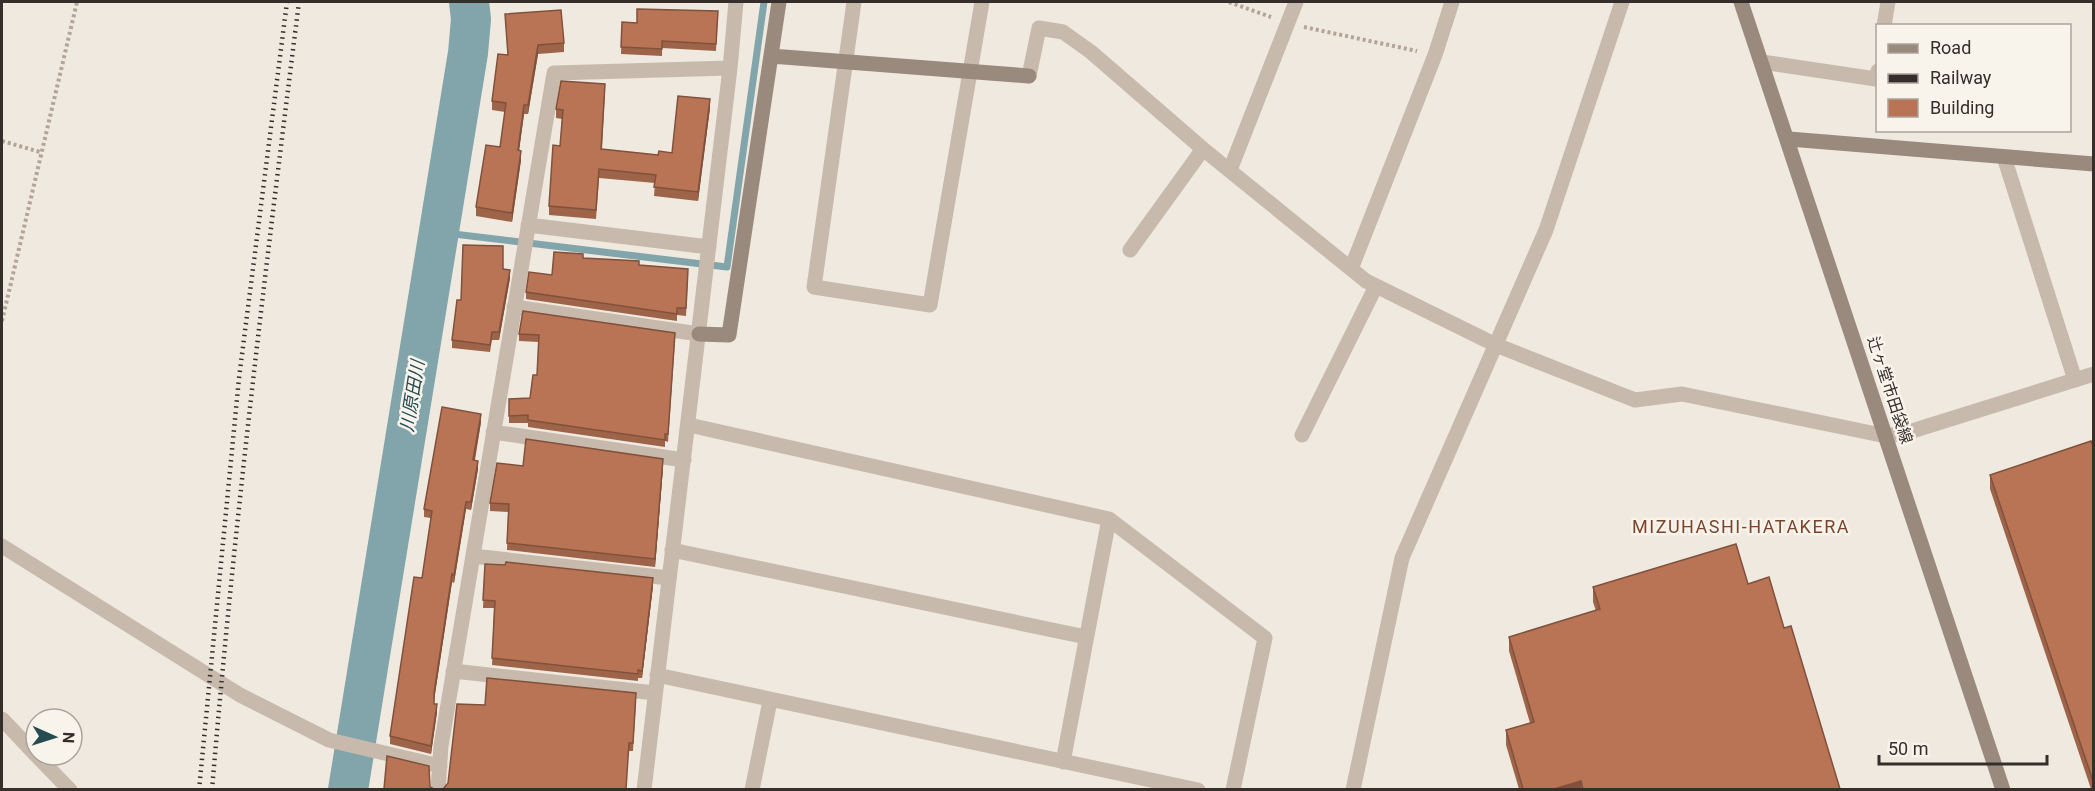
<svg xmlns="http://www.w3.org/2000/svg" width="2095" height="791" viewBox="0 0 2095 791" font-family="Roboto,'Noto Sans JP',sans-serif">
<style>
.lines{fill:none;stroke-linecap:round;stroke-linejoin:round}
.stream{stroke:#81a5aa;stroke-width:7}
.river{stroke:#81a5aa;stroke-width:40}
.path{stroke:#b2a496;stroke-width:4;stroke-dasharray:3 3;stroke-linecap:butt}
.street{stroke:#c7baac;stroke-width:15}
.secondary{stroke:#9a8a7d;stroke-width:15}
.rail{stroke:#362e2a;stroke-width:4.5;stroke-dasharray:1.5 4.5;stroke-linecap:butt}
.wall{fill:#9e6449}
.shaded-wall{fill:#81513c}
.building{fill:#b87455;stroke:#81513c;stroke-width:1.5}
.labels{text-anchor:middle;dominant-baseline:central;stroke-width:5;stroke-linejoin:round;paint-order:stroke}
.street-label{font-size:16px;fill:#362e2a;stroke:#f8f3eb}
.water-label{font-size:18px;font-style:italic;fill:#244c52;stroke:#f8f3eb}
.neighbourhood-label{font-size:18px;letter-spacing:1.5px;fill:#7b452c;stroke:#f8f3eb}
</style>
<rect width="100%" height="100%" fill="#f0e9df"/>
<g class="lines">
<path class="stream" d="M 437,232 L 727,267 L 764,2"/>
<path class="river" d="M 348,790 L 468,53 L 471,19 L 469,2"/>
<path class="path" d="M 1229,2 L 1271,17
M 1304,27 L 1417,51
M 2,141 L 40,152
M 2,321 L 77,2"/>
<path class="street" d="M 854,2 L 814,287 L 930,305 L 982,2
M 1884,26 L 1888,2
M 1762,62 L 1876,79 L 1878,71
M 730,68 L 736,2
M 1029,76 L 1039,28 L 1063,32 L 1091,52 L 1203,149 L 1366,281 L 1496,345 L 1635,400 L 1682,394 L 1886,436 L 1912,431 L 2094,374
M 2004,157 L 2075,380
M 1230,170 L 1296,2
M 528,225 L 709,247
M 1130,250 L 1203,149
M 1351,269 L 1435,55 L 1452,2
M 514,307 L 699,334
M 689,425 L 1109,519 L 1265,638 L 1233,790
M 493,432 L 684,460
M 1302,435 L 1376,286
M 2,546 L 240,695 L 329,740 L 440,766
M 672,550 L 1086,637
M 473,556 L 669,578
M 453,671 L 655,693
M 657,675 L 1198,790
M 2,719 L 36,755
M 36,755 L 70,790
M 1063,762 L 1109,519
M 438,790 L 441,746 L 554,73 L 730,68 L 644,790
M 752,790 L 770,701
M 1353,790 L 1402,558 L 1546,230 L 1622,2"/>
<path class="secondary" d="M 1741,2 L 2003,790
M 771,56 L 1029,76
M 1789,139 L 2094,164
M 699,334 L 729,335 L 779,2"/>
<path class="rail" d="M 199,790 L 239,378 L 287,2
M 212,790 C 234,526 266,264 299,2"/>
</g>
<path class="wall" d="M 718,11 L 716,51 L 662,48 L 662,56 L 621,54 L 622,22 L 637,23 Z
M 505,14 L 564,43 L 564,52 L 538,54 L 528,114 L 524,114 L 519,150 L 521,160 L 512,222 L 476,216 L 476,207 L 500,147 L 505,112 L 492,110 L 492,101 L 508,55 Z
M 605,93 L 602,150 L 658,155 L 672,153 L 710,108 L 698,201 L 654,196 L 655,183 L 599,178 L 596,219 L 549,215 L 549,206 L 560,146 L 562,119 L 556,118 L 556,109 Z
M 583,258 L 639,265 L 688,276 L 686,316 L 677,315 L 677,321 L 526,299 L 526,292 L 552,275 Z
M 503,269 L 510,278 L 499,340 L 492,340 L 490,352 L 452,348 L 452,340 L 461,300 Z
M 519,334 L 675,340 L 668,442 L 665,441 L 665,447 L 528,427 L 528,423 L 509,423 L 509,399 L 530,398 L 537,375 L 539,342 L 519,341 Z
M 481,422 L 475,460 L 478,469 L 471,510 L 466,509 L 454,583 L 452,582 L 434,700 L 434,704 L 437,712 L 431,754 L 390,744 L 390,736 L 422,578 L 431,518 L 424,517 L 424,509 Z
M 2094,449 L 2094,789 L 2091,789 L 1990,489 L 1990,475 Z
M 523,466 L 663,467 L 655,567 L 507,550 L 508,512 L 490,511 L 490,503 Z
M 485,564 L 653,586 L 642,678 L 638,678 L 638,681 L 492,665 L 494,608 L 483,608 Z
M 1748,584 L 1784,628 L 1840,789 L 1519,789 L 1506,745 L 1506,730 L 1530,723 L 1509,651 L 1509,637 L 1596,611 L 1593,602 L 1593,587 Z
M 636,701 L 633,751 L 629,751 L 448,783 L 485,705 Z"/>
<path class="shaded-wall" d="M 538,45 L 538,54 L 528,114 L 528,105 Z
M 710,99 L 710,108 L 698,201 L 698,192 Z
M 524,105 L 524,114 L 518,159 L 518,150 Z
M 521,151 L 521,160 L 512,222 L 512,213 Z
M 510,270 L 510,278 L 499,340 L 499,332 Z
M 481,414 L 481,422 L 473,468 L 473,460 Z
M 663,459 L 663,467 L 655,567 L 655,559 Z
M 478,461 L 478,469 L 471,510 L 471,502 Z
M 466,502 L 466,509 L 454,583 L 454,575 Z
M 452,574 L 452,582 L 434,701 L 434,693 Z
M 653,578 L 653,586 L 642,678 L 642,671 Z
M 437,704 L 437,712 L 431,754 L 431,746 Z
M 1581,781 L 1581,789 L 1554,789 Z"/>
<path class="building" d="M 637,9 L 718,11 L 716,44 L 662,41 L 662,49 L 621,47 L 622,22 L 637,23 Z
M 561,10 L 564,43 L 538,45 L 528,105 L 524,105 L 518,150 L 521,151 L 512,213 L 476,207 L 486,145 L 500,147 L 506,103 L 492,101 L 498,54 L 508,55 L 505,14 Z
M 561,81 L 605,84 L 601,149 L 658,155 L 659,151 L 672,153 L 678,96 L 710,99 L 698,192 L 654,187 L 656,175 L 599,169 L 596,210 L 549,206 L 553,145 L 560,146 L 563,110 L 556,109 Z
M 463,245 L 503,246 L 503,269 L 510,270 L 499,332 L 492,332 L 490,345 L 452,340 L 457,300 L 461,300 Z
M 554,252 L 583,254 L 583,258 L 639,261 L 639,265 L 688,269 L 686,308 L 677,308 L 677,314 L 526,292 L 529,272 L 552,275 Z
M 523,311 L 675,333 L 668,434 L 665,434 L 665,440 L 528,420 L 528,415 L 509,416 L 509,399 L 530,398 L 533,375 L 537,375 L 539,335 L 519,334 Z
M 442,407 L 481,414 L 473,460 L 478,461 L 471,502 L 466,502 L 454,575 L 452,574 L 434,693 L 434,704 L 437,704 L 431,746 L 390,736 L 414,577 L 422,578 L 432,511 L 424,509 Z
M 526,439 L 663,459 L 655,559 L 507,543 L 509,504 L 490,503 L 497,463 L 523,466 Z
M 2091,441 L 2094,449 L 2094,784 L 1990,475 Z
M 1736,544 L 1748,584 L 1769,577 L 1784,628 L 1791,626 L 1840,789 L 1583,789 L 1581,781 L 1554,789 L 1523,789 L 1506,730 L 1534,722 L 1509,637 L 1600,609 L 1593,587 Z
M 506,562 L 653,578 L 642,671 L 638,670 L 638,674 L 492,658 L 495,601 L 483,600 L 485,564 L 505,565 Z
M 487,678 L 636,693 L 633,743 L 629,743 L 626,789 L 443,789 L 448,783 L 457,704 L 485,705 Z
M 387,756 L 429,766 L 430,787 L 434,789 L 384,789 Z"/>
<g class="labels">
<g class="street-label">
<text transform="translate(1890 390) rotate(72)">辻ヶ堂市田袋線</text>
</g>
<g class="water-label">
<text transform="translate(412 396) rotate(-81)">川原田川</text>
</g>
<g class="neighbourhood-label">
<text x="1741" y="526">MIZUHASHI-HATAKERA</text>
</g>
</g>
<rect width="2095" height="791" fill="none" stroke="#362e2a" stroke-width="6"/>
<rect x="1876" y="24" width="195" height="108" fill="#f8f3eb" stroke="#aaa49e" stroke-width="1.5"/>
<rect x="1888" y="44" width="30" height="9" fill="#9a8a7d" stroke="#aaa49e" stroke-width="1.5"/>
<text x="1930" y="54" font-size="18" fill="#362e2a">Road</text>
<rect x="1888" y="74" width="30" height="9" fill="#362e2a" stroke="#aaa49e" stroke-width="1.5"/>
<text x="1930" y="84" font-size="18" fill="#362e2a">Railway</text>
<rect x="1888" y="99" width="30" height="18" fill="#b87455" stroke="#aaa49e" stroke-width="1.5"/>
<text x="1930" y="114" font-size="18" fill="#362e2a">Building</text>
<g transform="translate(54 737) rotate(93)"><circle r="28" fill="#f8f3eb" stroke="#aaa49e" stroke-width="1.5"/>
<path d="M0-4.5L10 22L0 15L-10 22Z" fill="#244c52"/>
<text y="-9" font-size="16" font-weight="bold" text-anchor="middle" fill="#362e2a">N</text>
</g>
<path d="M1879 755v9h168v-9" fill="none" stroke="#362e2a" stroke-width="3"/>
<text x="1888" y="755" font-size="18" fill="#362e2a" stroke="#f8f3eb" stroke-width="4.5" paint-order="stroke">50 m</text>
</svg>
